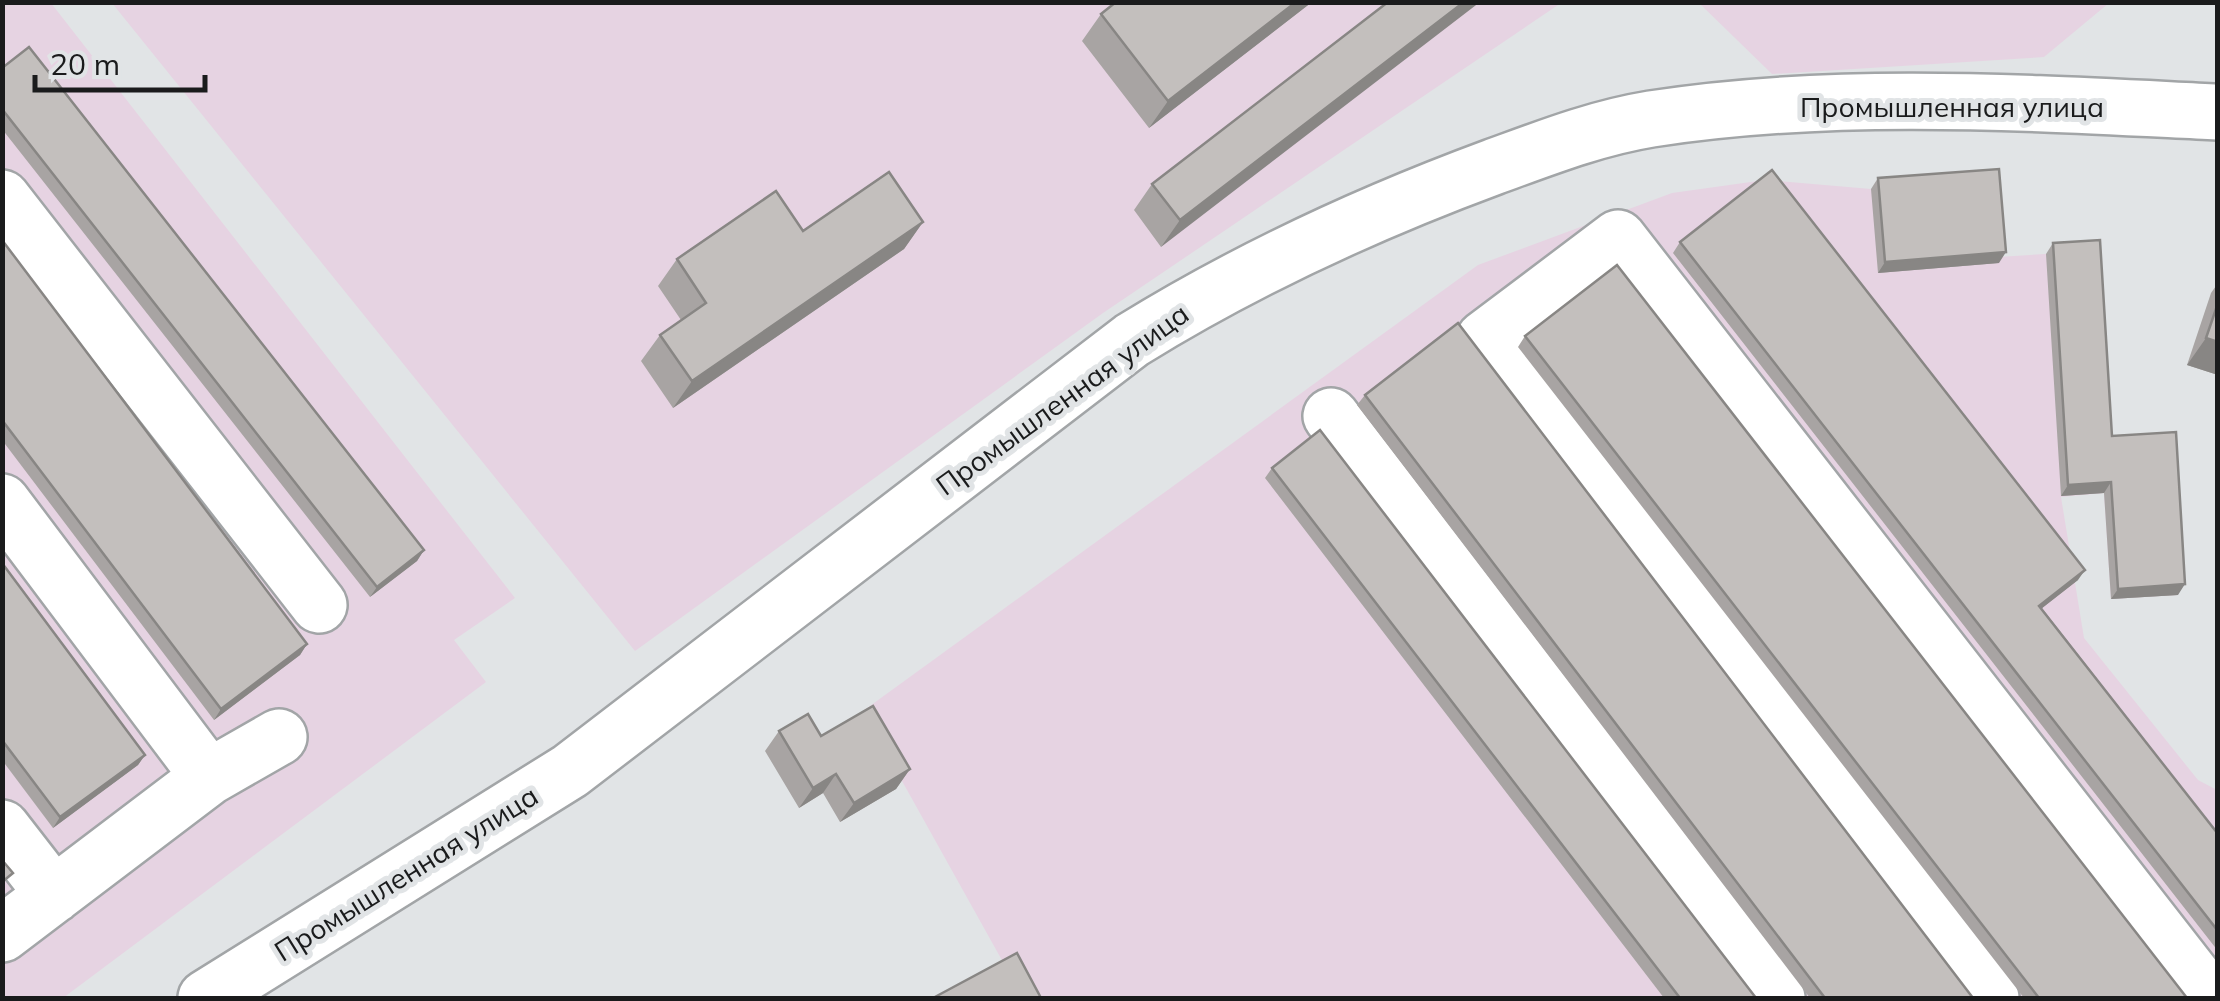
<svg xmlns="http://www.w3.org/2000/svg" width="2220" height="1001" viewBox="0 0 2220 1001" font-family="Mulish,sans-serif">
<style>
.industrial{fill:#e6d3e2}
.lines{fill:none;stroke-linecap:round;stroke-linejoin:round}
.minor-casing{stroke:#a2a5a7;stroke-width:60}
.minor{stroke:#fff;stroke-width:55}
.wall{fill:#a8a4a3}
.shaded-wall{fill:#888684}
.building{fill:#c3bfbd;stroke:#888684;stroke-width:2.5}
.labels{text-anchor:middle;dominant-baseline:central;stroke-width:10;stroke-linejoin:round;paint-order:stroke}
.street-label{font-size:28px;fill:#1a1b1c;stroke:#e1e4e6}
</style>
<rect width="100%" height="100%" fill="#e1e4e6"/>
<path class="industrial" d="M 2,3 L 51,3 L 515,598 L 454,640 L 486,682 L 63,998 L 3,998 Z
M 112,3 L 1561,3 L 1103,313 L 635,651 Z
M 1699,3 L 2109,3 L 2044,57 L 1772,74 Z
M 1992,179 L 1998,257 L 2093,251 L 2105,446 L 2169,443 L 2178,595 L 2111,599 L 2104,493 L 2061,497 L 2084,638 L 2198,780 L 2217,790 L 2217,998 L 1023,998 L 863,711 L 1478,265 L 1672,193 L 1765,180 L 1871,189 Z"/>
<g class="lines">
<defs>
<path id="minor" d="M 2,198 L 319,605
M 1331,416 L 1777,998
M 2,502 L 209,777
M 2,828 L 54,895
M 2,934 L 209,777 L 279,737
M 206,998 L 570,771 L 1132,340 C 1247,269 1366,214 1493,167 C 1545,148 1596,128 1651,119 C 1839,90 2029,103 2218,112
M 1991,998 L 1484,339 L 1618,238 L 2210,998"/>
</defs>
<use href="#minor" class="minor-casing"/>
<use href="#minor" class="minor"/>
</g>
<path class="wall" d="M 1116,2 L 1312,2 L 1149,128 L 1082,41 L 1101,14 Z
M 1388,2 L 1161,247 L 1134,210 L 1152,184 Z
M 2,68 L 424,550 L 417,561 L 370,597 L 2,129 Z
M 1878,178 L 1999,263 L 1878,273 L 1871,189 Z
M 923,222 L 904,249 L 673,408 L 641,361 L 660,335 L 681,320 L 658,286 L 677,259 L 803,231 Z
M 2,240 L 307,644 L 300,655 L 214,720 L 2,440 Z
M 1680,242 L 2078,580 L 2042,608 L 2218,834 L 2218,951 L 1673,253 Z
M 2053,243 L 2112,436 L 2178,595 L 2111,599 L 2104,493 L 2061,496 L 2046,254 Z
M 2218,283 L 2218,375 L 2187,365 L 2211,293 Z
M 1525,336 L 2187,998 L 2024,998 L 1518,347 Z
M 1365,395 L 1973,998 L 1810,998 L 1357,405 Z
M 1272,468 L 1756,998 L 1664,998 L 1265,478 Z
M 2,563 L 145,755 L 138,765 L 53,828 L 2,760 Z
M 779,731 L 821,736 L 910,769 L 896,789 L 840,822 L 823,793 L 799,808 L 765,751 Z"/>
<path class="shaded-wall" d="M 1296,2 L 1312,2 L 1149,128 L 1168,101 Z
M 1464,2 L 1480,2 L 1161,247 L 1180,220 Z
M 923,222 L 904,249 L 673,408 L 692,381 Z
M 2006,252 L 1999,263 L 1878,273 L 1885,262 Z
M 2206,338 L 2218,342 L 2218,375 L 2187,365 Z
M 2111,482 L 2104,493 L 2061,496 L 2068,485 Z
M 424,550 L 417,561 L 370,597 L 377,587 Z
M 2085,570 L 2078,580 L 2032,616 L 2039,606 Z
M 2185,584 L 2178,595 L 2111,599 L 2118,589 Z
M 307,644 L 300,655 L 214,720 L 221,709 Z
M 145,755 L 138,765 L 53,828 L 60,817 Z
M 910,769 L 896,789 L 840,822 L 854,803 Z
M 836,774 L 823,793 L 799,808 L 813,788 Z"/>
<path class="building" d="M 1116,2 L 1296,2 L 1168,101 L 1101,14 Z
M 1388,2 L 1464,2 L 1180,220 L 1152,184 Z
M 29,47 L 424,550 L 377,587 L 2,109 L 2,68 Z
M 1999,169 L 2006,252 L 1885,262 L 1878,178 Z
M 1772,170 L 2085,570 L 2039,606 L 2218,834 L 2218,931 L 1680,242 Z
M 889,172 L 923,222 L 692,381 L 660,335 L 706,303 L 677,259 L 776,191 L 803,231 Z
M 2,240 L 307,644 L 221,709 L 2,420 Z
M 2100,240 L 2112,436 L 2176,432 L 2185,584 L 2118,589 L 2111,482 L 2068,485 L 2053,243 Z
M 1617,265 L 2187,998 L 2039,998 L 1525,336 Z
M 2218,303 L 2218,342 L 2206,338 Z
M 1458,323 L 1973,998 L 1825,998 L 1365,395 Z
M 1320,430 L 1756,998 L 1680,998 L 1272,468 Z
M 2,563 L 145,755 L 60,817 L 2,740 Z
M 873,706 L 910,769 L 854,803 L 836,774 L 813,788 L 779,731 L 808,714 L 821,736 Z
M 2,860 L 13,873 L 2,882 Z
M 1017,953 L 1041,998 L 933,998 Z"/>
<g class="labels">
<g class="street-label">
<text x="1952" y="106">Промышленная улица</text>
<text transform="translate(1062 399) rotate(-36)">Промышленная улица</text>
<text transform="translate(406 873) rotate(-32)">Промышленная улица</text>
</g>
</g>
<rect width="2220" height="1001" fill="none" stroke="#1a1b1c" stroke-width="10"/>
<path d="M35 75v15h170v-15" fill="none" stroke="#1a1b1c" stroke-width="5"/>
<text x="50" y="75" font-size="30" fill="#1a1b1c" stroke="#e1e4e6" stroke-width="8" paint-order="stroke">20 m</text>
</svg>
